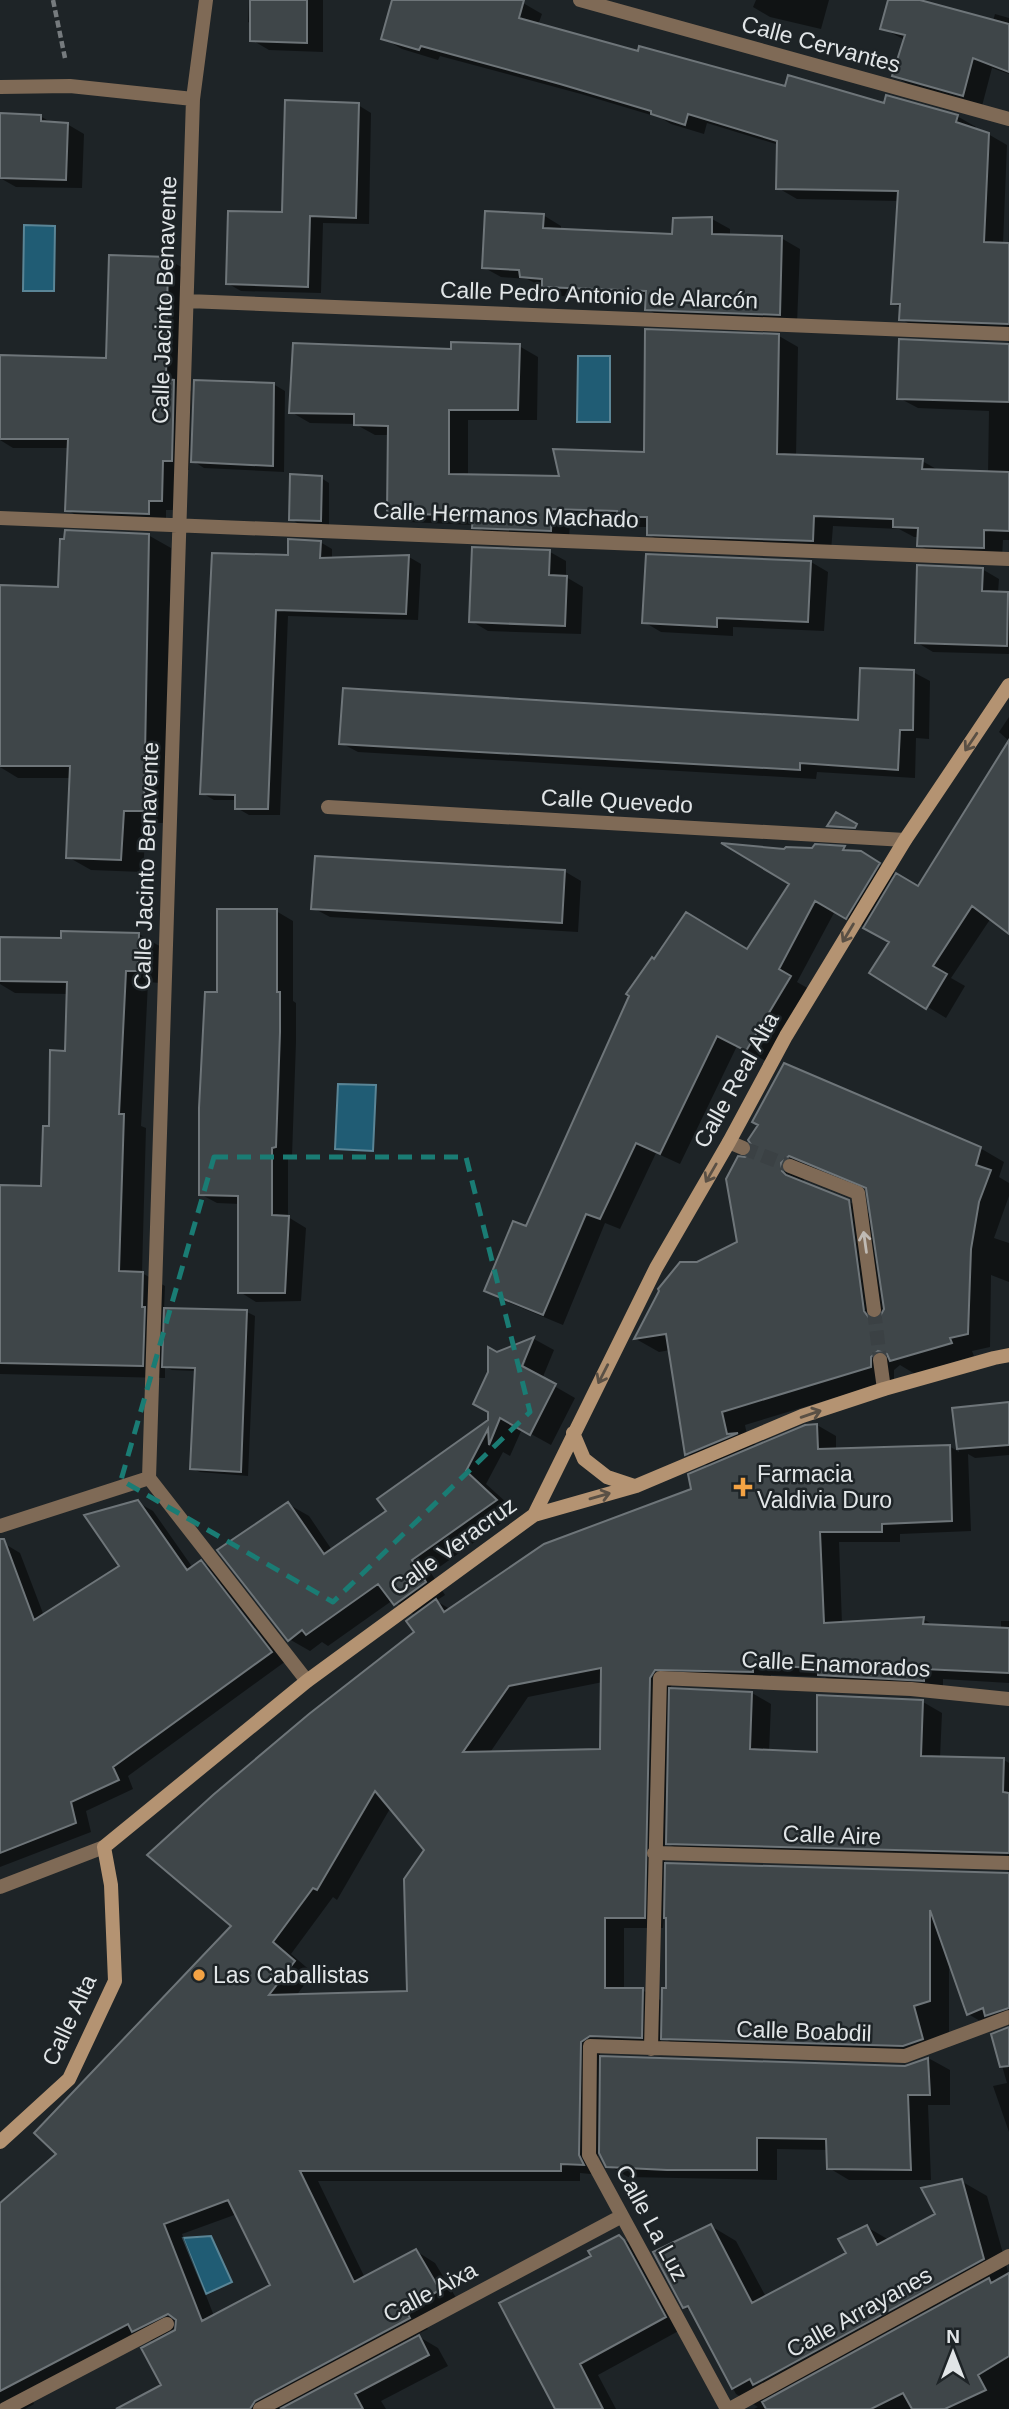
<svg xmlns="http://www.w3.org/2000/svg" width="1009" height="2409" viewBox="0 0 1009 2409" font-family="Helvetica,sans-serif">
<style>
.water{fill:#205c74;stroke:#5a8596;stroke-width:2}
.shadow{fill:#0007;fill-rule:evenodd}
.building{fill:#3f4649;stroke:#6e7579;stroke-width:2;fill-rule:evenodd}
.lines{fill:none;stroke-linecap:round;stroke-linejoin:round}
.street-tunnel{stroke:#3b4144;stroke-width:14;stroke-dasharray:14 7;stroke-linecap:butt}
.path{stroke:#767b7e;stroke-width:4.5;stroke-dasharray:7 3.5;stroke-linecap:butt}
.street{stroke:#7f6a56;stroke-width:14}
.secondary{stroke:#b49372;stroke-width:14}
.oneway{stroke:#5a5045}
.oneway2{stroke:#bfbab4}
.marked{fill:none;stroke:#1a7c74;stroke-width:5;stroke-dasharray:14 9;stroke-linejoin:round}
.poi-dot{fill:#f4a344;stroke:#1e2427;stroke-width:2.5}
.labels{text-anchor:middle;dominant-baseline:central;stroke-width:5;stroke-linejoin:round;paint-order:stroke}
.street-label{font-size:23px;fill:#e1e5e7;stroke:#1e2427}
.poi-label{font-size:23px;fill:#e1e5e7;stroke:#1e2427;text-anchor:start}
</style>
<rect width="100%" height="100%" fill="#1e2427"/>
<path class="water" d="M 24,225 L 55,226 L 54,291 L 23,291 Z
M 578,356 L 610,356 L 610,422 L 577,422 Z
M 338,1084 L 376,1085 L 373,1151 L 335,1149 Z
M 211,2236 L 232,2282 L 206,2294 L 183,2238 Z"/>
<path class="shadow" d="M 249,0 L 323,0 L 323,52 L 269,50 L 252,40 L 252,24 L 248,22 Z
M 394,0 L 510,0 L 523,3 L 542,14 L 538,25 L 639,53 L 786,88 L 957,116 L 976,127 L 975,130 L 988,134 L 1007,145 L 1003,244 L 1009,244 L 1009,333 L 920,330 L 901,319 L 901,308 L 893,303 L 899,201 L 797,199 L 778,188 L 779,145 L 707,123 L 704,134 L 671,124 L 661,118 L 581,94 L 440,56 L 438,60 L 402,49 L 383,38 Z
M 756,0 L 829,0 L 821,29 L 770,17 L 753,7 Z
M 889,0 L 913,0 L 993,21 L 995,14 L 1009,18 L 1009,74 L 992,68 L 982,106 L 913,87 L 894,76 L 905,40 L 882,28 Z
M 358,105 L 371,113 L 369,224 L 323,223 L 321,293 L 241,291 L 227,283 L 284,214 Z
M 40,116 L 54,124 L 67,124 L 84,134 L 82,188 L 16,187 L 0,178 L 0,140 Z
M 543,215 L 561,226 L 561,231 L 674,236 L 712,219 L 730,229 L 730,237 L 781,238 L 800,249 L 797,324 L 665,319 L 647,309 L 647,299 L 561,296 L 527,279 L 501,277 L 483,267 Z
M 167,259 L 185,269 L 183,387 L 191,391 L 189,470 L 180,470 L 179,510 L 166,510 L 166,523 L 85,520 L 67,510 L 69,448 L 13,448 L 0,440 L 0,357 L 108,360 Z
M 779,336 L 798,347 L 796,457 L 922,461 L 940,471 L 988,473 L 989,411 L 918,408 L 899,398 L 1009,345 L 1009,540 L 1003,540 L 1002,558 L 938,556 L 919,545 L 919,537 L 914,537 L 899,529 L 833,526 L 831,551 L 667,545 L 648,534 L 649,527 L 638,527 L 628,521 L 570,519 L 569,541 L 493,537 L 474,525 L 408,522 L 389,512 L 390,435 L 375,435 L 355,424 L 310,423 L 291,412 L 453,351 L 519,346 L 538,357 L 537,420 L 468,420 L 468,476 L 561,477 L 646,453 Z
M 273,384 L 285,391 L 284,472 L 204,468 L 193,461 Z
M 321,478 L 329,483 L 329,525 L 299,524 L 291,519 Z
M 148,535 L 171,548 L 166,823 L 146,823 L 143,872 L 91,870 L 68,857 L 71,778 L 18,778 L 0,767 L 0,587 L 60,589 Z
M 320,542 L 332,549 L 332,559 L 409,557 L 421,564 L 418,620 L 288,616 L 280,815 L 249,815 L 237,808 L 237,800 L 214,800 L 202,793 L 290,557 Z
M 550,552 L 566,561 L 566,577 L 583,587 L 581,634 L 488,631 L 471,621 Z
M 647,556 L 811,562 L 828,572 L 824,631 L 733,627 L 733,636 L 661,632 L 644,622 Z
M 982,569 L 999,579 L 998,593 L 1009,594 L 1009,654 L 933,652 L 916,642 Z
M 913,672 L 930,681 L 929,739 L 916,738 L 915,778 L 817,772 L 816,779 L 358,752 L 341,743 L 860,721 Z
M 1009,717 L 1009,741 L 999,732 Z
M 1009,744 L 1009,932 L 991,918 L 951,978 L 965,986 L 946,1018 L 871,972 L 891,942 L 835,911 L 797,982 L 809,989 L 766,1061 L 737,1046 L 680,1164 L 656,1153 L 620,1229 L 605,1223 L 563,1325 L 505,1301 L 486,1290 L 527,1228 L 748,951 L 792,884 L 785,851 L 813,850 L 816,846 L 844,848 L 852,852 L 860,853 L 919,888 Z
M 564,871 L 581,881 L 578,932 L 330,917 L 313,908 Z
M 276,911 L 293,921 L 293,1001 L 296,1003 L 296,1042 L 292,1156 L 288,1157 L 288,1217 L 306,1228 L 301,1301 L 256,1302 L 240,1292 L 240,1204 L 217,1203 L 200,1194 L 219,993 Z
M 139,934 L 161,947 L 160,983 L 148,982 L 141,1126 L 146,1128 L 142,1273 L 165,1286 L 164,1309 L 247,1312 L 255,1316 L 248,1476 L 200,1472 L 191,1468 L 196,1371 L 172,1370 L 165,1367 L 165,1378 L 0,1374 L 0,1186 L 42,1187 L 51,1128 L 67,1052 L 69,994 L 15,993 L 0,984 L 0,939 L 63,939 Z
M 980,1148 L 1004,1162 L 999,1177 L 1009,1183 L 1009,1196 L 994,1238 L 1009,1243 L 1009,1282 L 991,1275 L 990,1347 L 972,1351 L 974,1356 L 915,1374 L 900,1365 L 894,1370 L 894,1380 L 745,1425 L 748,1440 L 759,1447 L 817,1425 L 836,1436 L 836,1450 L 949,1446 L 959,1452 L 954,1410 L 1009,1404 L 1009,1455 L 975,1458 L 968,1454 L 971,1531 L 900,1534 L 900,1542 L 839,1542 L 842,1624 L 923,1619 L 935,1626 L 1001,1629 L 1001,1621 L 1009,1621 L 1009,1683 L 943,1679 L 943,1691 L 839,1685 L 825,1677 L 771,1675 L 771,1682 L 674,1680 L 669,1690 L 752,1693 L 771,1704 L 769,1752 L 819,1753 L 923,1702 L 942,1713 L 940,1758 L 1004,1760 L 1009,1763 L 1009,1863 L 687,1854 L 665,1842 L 665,1865 L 1009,1874 L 1009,2024 L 987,2025 L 968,2014 L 949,1960 L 949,2047 L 924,2056 L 682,2049 L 661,2036 L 660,2048 L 600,2052 L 600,2058 L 905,2067 L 930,2059 L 950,2070 L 950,2105 L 928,2105 L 931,2180 L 849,2180 L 829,2168 L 828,2150 L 777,2149 L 777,2180 L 628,2177 L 608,2165 L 598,2148 L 598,2167 L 601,2175 L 580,2173 L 580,2181 L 318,2181 L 365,2278 L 416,2251 L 435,2263 L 458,2301 L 423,2320 L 428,2329 L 416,2335 L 438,2348 L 448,2366 L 381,2401 L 386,2409 L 138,2409 L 164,2386 L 155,2343 L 143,2336 L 30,2396 L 34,2404 L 25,2409 L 0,2409 L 0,2205 L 59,2154 L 234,1925 L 417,1633 L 416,1616 L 393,1600 L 328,1646 L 322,1642 L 310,1651 L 289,1639 L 288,1504 L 309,1516 L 332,1550 L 388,1512 L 490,1421 L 497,1354 L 534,1339 L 554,1350 L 542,1379 L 575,1398 L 551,1445 L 522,1429 L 510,1456 L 503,1452 L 486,1484 L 517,1512 L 431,1573 L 445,1595 L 436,1601 L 450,1609 L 693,1490 L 710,1467 L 687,1454 L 670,1350 L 659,1352 L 636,1339 L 661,1291 L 697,1263 L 739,1243 L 745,1159 L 753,1153 ZM 818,1169 L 868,1190 L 872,1215 L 848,1201 L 805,1184 L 803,1181 L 808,1171 ZM 522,1361 L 526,1361 L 520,1375 ZM 603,1682 L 602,1751 L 489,1754 L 528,1697 ZM 391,1807 L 426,1850 L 409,1993 L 296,1996 L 313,1973 L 291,1954 L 333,1897 L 337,1900 ZM 664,1916 L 668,1919 L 668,1990 L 664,2002 L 642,1990 L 624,1990 L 624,1928 L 663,1928 ZM 237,2214 L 272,2285 L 214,2316 L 182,2234 Z
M 137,1502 L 153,1511 L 193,1568 L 201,1562 L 217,1571 L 286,1661 L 128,1776 L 133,1789 L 86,1811 L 91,1832 L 0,1867 L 0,1545 L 5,1544 L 20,1553 L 44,1616 L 121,1566 Z
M 1009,2028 L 1009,2132 L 993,2086 L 1007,2083 L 993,2035 Z
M 961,2181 L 987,2196 L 1009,2275 L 1009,2409 L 754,2409 L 758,2407 L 736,2394 L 693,2312 L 684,2307 L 711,2226 L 736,2241 L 766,2297 L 848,2253 L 867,2227 L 889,2240 L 937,2215 Z
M 619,2237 L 638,2248 L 684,2328 L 598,2375 L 616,2409 L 557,2409 L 593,2256 Z"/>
<path class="building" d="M 250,0 L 307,0 L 307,43 L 250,41 Z
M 392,0 L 524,0 L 519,18 L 638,51 L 639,46 L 785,86 L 788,75 L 884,103 L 886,95 L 958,115 L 956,122 L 989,133 L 984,242 L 1009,243 L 1009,324 L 899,320 L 900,304 L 891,304 L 898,191 L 776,189 L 777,141 L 688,114 L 685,125 L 651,114 L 651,111 L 560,84 L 421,46 L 419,50 L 381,39 Z
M 888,0 L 920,0 L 1009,24 L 1009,72 L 973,58 L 963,96 L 892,76 L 905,35 L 880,29 Z
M 285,100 L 359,103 L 356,218 L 310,216 L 308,287 L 226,284 L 228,211 L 282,212 Z
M 0,113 L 41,115 L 41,121 L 68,123 L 66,180 L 0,178 Z
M 485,211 L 544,214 L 543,228 L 672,234 L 673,218 L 712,217 L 712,234 L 782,236 L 780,315 L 645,310 L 646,291 L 542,287 L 542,279 L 520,277 L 519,270 L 482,268 Z
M 109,255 L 168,257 L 166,379 L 174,380 L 172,461 L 163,461 L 162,501 L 149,501 L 149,514 L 65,511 L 68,439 L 0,439 L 0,355 L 106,358 Z
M 645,329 L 779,334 L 777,454 L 923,459 L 922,469 L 1009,472 L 1009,531 L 984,530 L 984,548 L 917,546 L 918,528 L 893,527 L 893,519 L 814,516 L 813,541 L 647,535 L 647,517 L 617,517 L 617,511 L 552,509 L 551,531 L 472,528 L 473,516 L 387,513 L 388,426 L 354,425 L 354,414 L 289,413 L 293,343 L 451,349 L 451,342 L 520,344 L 518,410 L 449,410 L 449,474 L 559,476 L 553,449 L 644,452 Z
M 899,339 L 1009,344 L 1009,402 L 897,399 Z
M 194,380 L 274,383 L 273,466 L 191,462 Z
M 290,474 L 322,476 L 321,521 L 289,520 Z
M 65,530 L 149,534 L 144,811 L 124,811 L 121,860 L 66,858 L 70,766 L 0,766 L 0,585 L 58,587 L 60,539 L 64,539 Z
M 288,539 L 321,541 L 320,558 L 409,555 L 406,614 L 276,610 L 268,809 L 235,809 L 235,795 L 200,794 L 212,553 L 288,555 Z
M 472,547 L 550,550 L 549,575 L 567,576 L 565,626 L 469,622 Z
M 646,554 L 811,561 L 808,622 L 717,618 L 717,627 L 642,623 Z
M 917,565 L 983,568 L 982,591 L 1008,592 L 1007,646 L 915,643 Z
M 860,668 L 914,670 L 913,730 L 900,730 L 898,770 L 800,763 L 800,770 L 339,744 L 343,688 L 858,720 Z
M 1009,740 L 1009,934 L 972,906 L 933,966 L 947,974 L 926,1009 L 869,973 L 889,942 L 863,928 L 896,873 L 918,886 Z
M 836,812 L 857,824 L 855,828 L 827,826 Z
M 721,843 L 784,849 L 786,847 L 812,848 L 815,844 L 845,846 L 843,850 L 861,851 L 880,863 L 846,919 L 815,901 L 779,969 L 791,976 L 746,1051 L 717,1036 L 660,1154 L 636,1143 L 600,1219 L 586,1214 L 543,1315 L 484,1291 L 513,1221 L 526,1226 L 629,996 L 626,994 L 652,957 L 654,959 L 686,912 L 747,949 L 789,884 Z
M 315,856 L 565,870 L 562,923 L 311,909 Z
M 217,909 L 277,909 L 277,992 L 280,992 L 280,1032 L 276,1147 L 272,1148 L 272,1215 L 289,1216 L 285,1293 L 238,1293 L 238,1196 L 199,1195 L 199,1108 L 205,992 L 217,992 Z
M 61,931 L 139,933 L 138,971 L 126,971 L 119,1114 L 124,1114 L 119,1271 L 143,1272 L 142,1307 L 145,1307 L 143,1366 L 0,1363 L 0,1185 L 41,1186 L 43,1126 L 49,1126 L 50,1050 L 65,1051 L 67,982 L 0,981 L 0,937 L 61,938 Z
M 784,1063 L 981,1147 L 976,1165 L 991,1170 L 979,1202 L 971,1249 L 968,1334 L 950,1338 L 952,1343 L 890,1361 L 887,1354 L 878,1351 L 871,1357 L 871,1367 L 722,1412 L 727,1434 L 738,1433 L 685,1455 L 666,1334 L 634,1339 L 659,1291 L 658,1289 L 680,1262 L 697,1262 L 737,1242 L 726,1179 L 738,1156 L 745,1157 L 752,1152 L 752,1146 L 748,1140 L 758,1125 L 752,1122 ZM 789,1156 L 866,1188 L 884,1309 L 879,1318 L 870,1319 L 864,1311 L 849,1200 L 786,1175 L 782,1171 L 781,1163 Z
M 164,1308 L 247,1310 L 241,1472 L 190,1469 L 195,1368 L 162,1367 Z
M 534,1337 L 522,1366 L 556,1384 L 530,1435 L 500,1418 L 489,1445 L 488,1429 L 466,1471 L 497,1500 L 412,1560 L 426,1582 L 394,1605 L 378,1584 L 306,1635 L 302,1630 L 288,1641 L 217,1550 L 288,1502 L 324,1554 L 386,1511 L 377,1499 L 488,1420 L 488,1412 L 473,1404 L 488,1372 L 488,1347 L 497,1352 Z
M 1009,1402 L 1009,1445 L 957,1449 L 952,1408 Z
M 817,1424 L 818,1449 L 950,1445 L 952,1521 L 882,1524 L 882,1532 L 820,1532 L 824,1623 L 924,1617 L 923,1624 L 1009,1628 L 1009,1673 L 924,1669 L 924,1681 L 818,1675 L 818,1668 L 753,1665 L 753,1672 L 655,1670 L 650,1678 L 645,1918 L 605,1918 L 605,1988 L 643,1988 L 642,2038 L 590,2036 L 581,2042 L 579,2155 L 584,2165 L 561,2164 L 561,2171 L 300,2171 L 354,2282 L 416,2249 L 440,2290 L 405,2309 L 410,2318 L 255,2401 L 250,2409 L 116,2409 L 161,2385 L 141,2348 L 175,2330 L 176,2320 L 168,2314 L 132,2332 L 128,2324 L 0,2391 L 0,2203 L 56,2154 L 34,2133 L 231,1926 L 147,1855 L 213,1795 L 309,1714 L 414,1632 L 406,1621 L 436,1599 L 444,1612 L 544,1544 L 691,1489 L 688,1474 L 805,1425 ZM 601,1668 L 600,1749 L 463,1752 L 509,1686 ZM 375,1791 L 424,1850 L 404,1879 L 407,1991 L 269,1995 L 295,1961 L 273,1942 L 313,1888 L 317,1890 ZM 228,2200 L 270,2285 L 202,2321 L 164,2224 Z
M 138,1500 L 187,1570 L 201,1560 L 272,1652 L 113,1767 L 119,1780 L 71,1802 L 76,1823 L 0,1853 L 0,1539 L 4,1539 L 34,1620 L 119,1566 L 84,1515 Z
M 669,1688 L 752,1692 L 750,1749 L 817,1752 L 817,1695 L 923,1700 L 921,1756 L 1004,1758 L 1003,1792 L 1009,1793 L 1009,1853 L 666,1844 Z
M 665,1863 L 1009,1873 L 1009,2008 L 985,2016 L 983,2008 L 967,2015 L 930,1910 L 930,2001 L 914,2006 L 923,2039 L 903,2046 L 661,2039 L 662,1988 L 666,1988 L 666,1918 L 664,1918 Z
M 1009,2027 L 1009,2066 L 1000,2067 L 991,2034 Z
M 600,2056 L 905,2066 L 928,2058 L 930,2095 L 908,2095 L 911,2170 L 827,2169 L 826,2139 L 757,2138 L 757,2170 L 667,2170 L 606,2167 L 599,2153 Z
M 962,2179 L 984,2259 L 753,2385 L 750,2379 L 732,2389 L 688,2306 L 683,2308 L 653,2252 L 711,2224 L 752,2303 L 846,2253 L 838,2239 L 867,2225 L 877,2245 L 935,2214 L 921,2188 Z
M 619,2235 L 624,2240 L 666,2317 L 580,2364 L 603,2409 L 555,2409 L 499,2303 L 591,2256 L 588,2251 Z
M 1009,2273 L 1009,2356 L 978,2375 L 986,2390 L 945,2409 L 912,2409 L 903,2393 L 871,2409 L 766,2409 L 762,2402 L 989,2278 L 991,2283 Z
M 419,2335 L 429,2355 L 355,2394 L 363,2409 L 280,2409 Z"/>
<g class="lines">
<path class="street-tunnel" d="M 743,1148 L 790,1166
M 874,1310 L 880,1360"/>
<path class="path" d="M 53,0 L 65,58"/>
<path class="street" d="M 206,0 L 193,99 L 149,1478 L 307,1681
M 580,0 L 1009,119
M 0,87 L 70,86 L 193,99
M 187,301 L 1009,334
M 0,518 L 1009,559
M 328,807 L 905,840
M 729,1142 L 743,1148
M 790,1166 L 858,1193 L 874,1310
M 880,1360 L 884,1389
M 0,1526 L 149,1478
M 654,1853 L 1009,1863
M 0,1887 L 104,1847
M 651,2049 L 660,1678 L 911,1689 L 1009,1699
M 5,2409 L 167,2324
M 260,2409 L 622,2216
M 727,2409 L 589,2155 L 590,2046 L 905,2056 L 1009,2017
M 730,2409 L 1009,2256"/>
<path class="secondary" d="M 573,1433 L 584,1459 L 607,1477 L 634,1486
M 534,1515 L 656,1268 L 729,1142 L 786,1036 L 905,840 L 1009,685
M 0,2142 L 69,2079 L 115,1981 L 111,1885 L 104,1847 L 307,1681 L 534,1515 L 636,1486 L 802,1416 L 884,1389 L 994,1358 L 1009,1355"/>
</g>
<defs><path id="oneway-shaft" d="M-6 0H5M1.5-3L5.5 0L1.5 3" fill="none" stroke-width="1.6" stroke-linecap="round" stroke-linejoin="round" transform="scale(1.75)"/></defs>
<g class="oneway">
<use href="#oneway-shaft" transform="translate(971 742) rotate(124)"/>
<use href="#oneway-shaft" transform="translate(848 933) rotate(121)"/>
<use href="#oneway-shaft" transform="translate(711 1173) rotate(120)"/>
<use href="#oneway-shaft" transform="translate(603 1374) rotate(117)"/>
<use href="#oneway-shaft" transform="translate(811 1414) rotate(-19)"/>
<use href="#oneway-shaft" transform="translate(600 1496) rotate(-16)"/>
</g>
<use class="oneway2" href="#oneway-shaft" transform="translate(865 1242) rotate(-98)"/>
<path class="marked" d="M 214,1157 L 466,1157 L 530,1412 L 333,1602 L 121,1480 Z"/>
<g class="poi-dot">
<path d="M739.5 1476.5h7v7h7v7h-7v7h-7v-7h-7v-7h7z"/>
<circle cx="199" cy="1975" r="7"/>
</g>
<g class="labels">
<g class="street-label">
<text transform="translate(821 44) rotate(15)">Calle Cervantes</text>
<text transform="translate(599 295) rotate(2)">Calle Pedro Antonio de Alarcón</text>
<text transform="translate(164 300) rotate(-88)">Calle Jacinto Benavente</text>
<text transform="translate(506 515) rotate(2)">Calle Hermanos Machado</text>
<text transform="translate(617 801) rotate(3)">Calle Quevedo</text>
<text transform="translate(146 866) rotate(-88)">Calle Jacinto Benavente</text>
<text transform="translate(736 1080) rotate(-61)">Calle Real Alta</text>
<text transform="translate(453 1546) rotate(-36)">Calle Veracruz</text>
<text transform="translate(836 1664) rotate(3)">Calle Enamorados</text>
<text transform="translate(832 1835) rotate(2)">Calle Aire</text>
<text transform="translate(69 2020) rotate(-65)">Calle Alta</text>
<text transform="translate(804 2031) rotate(2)">Calle Boabdil</text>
<text transform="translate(652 2223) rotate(62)">Calle La Luz</text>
<text transform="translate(430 2292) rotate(-28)">Calle Aixa</text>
<text transform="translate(859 2312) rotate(-29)">Calle Arrayanes</text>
</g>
<g class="poi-label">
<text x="757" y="1474">Farmacia<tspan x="757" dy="26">Valdivia Duro</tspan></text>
<text x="213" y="1975">Las Caballistas</text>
</g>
</g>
<g transform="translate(953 2353)" stroke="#1e2427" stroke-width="5" paint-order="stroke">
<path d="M0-5L12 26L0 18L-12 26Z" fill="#e1e5e7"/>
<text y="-10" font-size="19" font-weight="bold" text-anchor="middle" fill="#e1e5e7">N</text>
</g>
</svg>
